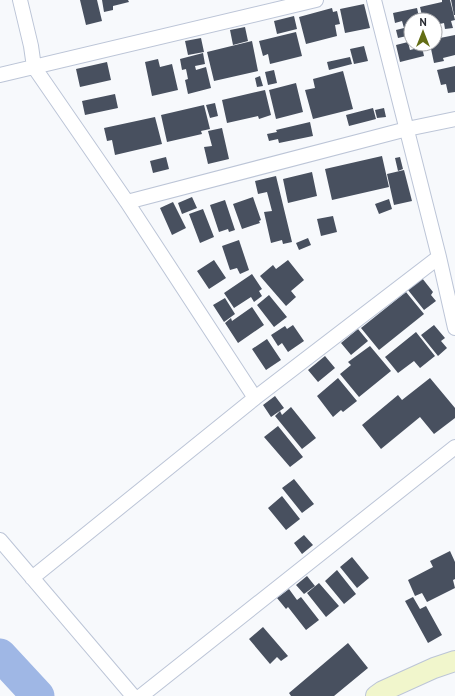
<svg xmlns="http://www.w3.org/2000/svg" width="455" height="696" viewBox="0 0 455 696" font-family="'PT Sans',sans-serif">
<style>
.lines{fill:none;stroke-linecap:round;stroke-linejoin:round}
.river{stroke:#9fb7e5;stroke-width:33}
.building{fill:#48505f}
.street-casing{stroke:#bcc5d7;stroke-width:16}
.secondary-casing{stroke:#bcc5d7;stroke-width:22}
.street{stroke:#fff;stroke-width:14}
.secondary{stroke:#f1f6cc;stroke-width:20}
</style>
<rect width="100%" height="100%" fill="#f7f9fc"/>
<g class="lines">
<path class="river" d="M 0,655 L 38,696"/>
</g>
<path class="building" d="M 80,0 L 97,0 L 102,21 L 86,25 Z
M 102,0 L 128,0 L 129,2 L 113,6 L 113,10 L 104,12 Z
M 442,0 L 450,0 L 455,20 L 451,21 L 453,28 L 445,29 L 444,23 L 435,25 L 435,20 L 423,20 L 420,7 L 442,2 Z
M 451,0 L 455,0 L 455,15 L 454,15 Z
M 364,4 L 370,28 L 345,33 L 340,9 Z
M 332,8 L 333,12 L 337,11 L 340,24 L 335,25 L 337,36 L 306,44 L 299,17 Z
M 417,8 L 419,17 L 417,17 L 417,20 L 411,20 L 411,35 L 398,38 L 396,30 L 404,28 L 402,21 L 395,23 L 393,13 Z
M 294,16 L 297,29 L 277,34 L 274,21 Z
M 245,27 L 248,41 L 233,45 L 230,30 Z
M 296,32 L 302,56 L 270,64 L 268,54 L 263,56 L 259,41 Z
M 455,35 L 455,55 L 443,58 L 444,61 L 434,63 L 430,44 L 435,44 L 435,39 Z
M 201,38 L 204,52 L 188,55 L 185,41 Z
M 252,41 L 258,71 L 214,81 L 207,52 Z
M 408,42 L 410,50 L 422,47 L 424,56 L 400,62 L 396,45 Z
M 364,46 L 368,61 L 354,64 L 350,49 Z
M 203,53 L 205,64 L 195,66 L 196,70 L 206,67 L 211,88 L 188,94 L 185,80 L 188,79 L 186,69 L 182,70 L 180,59 Z
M 350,57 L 352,64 L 329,70 L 327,62 Z
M 158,59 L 160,67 L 172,64 L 178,90 L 152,96 L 145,62 Z
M 107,62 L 111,80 L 80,87 L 76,69 Z
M 455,66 L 455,92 L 448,93 L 446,84 L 441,85 L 437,70 Z
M 274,70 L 277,83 L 268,85 L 265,72 Z
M 343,71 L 353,109 L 313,119 L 305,90 L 315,88 L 313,79 Z
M 260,76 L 263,86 L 257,87 L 255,78 Z
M 296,83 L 303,112 L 276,119 L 269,90 Z
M 265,90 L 271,115 L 259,119 L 258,116 L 227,123 L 222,100 Z
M 115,94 L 118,108 L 85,115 L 82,101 Z
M 215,103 L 218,116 L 210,118 L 206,105 Z
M 204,105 L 210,129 L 201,131 L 202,134 L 167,142 L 161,115 Z
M 373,108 L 376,119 L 349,126 L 346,115 Z
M 384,108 L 386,117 L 377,118 L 375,110 Z
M 155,117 L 162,144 L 115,155 L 112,140 L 107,141 L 104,128 Z
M 310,122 L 313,136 L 279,143 L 278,139 L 269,141 L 267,134 L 277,132 L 276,130 Z
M 222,128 L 229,159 L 208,164 L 204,147 L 212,146 L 208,131 Z
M 382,156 L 389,187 L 332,200 L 325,169 Z
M 166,157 L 169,169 L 153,173 L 150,161 Z
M 400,157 L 403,169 L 398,171 L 395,158 Z
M 404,170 L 412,201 L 394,205 L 387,174 Z
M 312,172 L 317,196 L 288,203 L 283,179 Z
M 276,176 L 292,242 L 283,244 L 282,240 L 271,243 L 264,212 L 272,211 L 267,192 L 258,194 L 255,181 Z
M 192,197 L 197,208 L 182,214 L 178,203 Z
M 253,197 L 261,220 L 259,221 L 260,223 L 242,229 L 233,204 Z
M 389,199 L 392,209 L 379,214 L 375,204 Z
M 225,200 L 235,230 L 229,232 L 228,229 L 219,232 L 210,205 Z
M 173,202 L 186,228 L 172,235 L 160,208 Z
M 203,209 L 214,237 L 200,243 L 189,214 Z
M 333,216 L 337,232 L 321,236 L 317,219 Z
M 308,238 L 311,245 L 299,250 L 296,243 Z
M 239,240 L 249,270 L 240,274 L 237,268 L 230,270 L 222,246 Z
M 214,260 L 226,278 L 209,289 L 197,271 Z
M 288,260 L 304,280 L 291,291 L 296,297 L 286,306 L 260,276 L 273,265 L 276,269 Z
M 252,274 L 262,289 L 259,291 L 262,296 L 254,302 L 251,297 L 234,308 L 224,293 Z
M 422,278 L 433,292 L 431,295 L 436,301 L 424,310 L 408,290 Z
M 406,292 L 424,314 L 379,350 L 361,328 Z
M 269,295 L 287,317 L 274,327 L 257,305 Z
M 225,298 L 235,314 L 224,322 L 213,305 Z
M 252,307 L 264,325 L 238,343 L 225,323 L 231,318 L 232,321 Z
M 293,325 L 304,341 L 288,352 L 282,343 L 278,346 L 271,335 L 285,326 L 287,329 Z
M 434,325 L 445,338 L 441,341 L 447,348 L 438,356 L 421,335 Z
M 358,329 L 368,341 L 351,355 L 341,343 Z
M 416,332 L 435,356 L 420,368 L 414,361 L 398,373 L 385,357 Z
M 267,339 L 281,360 L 266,370 L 252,349 Z
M 370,346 L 391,371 L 359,397 L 340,374 L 351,365 L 348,362 Z
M 325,356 L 335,368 L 318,382 L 308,370 Z
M 338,378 L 357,401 L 343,412 L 341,410 L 333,417 L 317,396 Z
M 430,378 L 455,408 L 455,418 L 434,434 L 420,417 L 381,449 L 362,425 L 398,395 L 402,400 Z
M 275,396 L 284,408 L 271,417 L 263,405 Z
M 291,407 L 316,438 L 302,449 L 275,416 L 280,411 L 282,415 Z
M 278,426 L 303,457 L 290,467 L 264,437 Z
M 294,479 L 314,504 L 302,513 L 282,488 Z
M 282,496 L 300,519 L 286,530 L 268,508 Z
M 304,535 L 313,545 L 302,554 L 294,543 Z
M 450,551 L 455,562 L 455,579 L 453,580 L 455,588 L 427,602 L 422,593 L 415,596 L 408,580 L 433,567 L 430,561 Z
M 352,557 L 369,578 L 357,588 L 340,567 Z
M 337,570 L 356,594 L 344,604 L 325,581 Z
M 307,576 L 315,586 L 304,594 L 296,585 Z
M 319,583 L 339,606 L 326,617 L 307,593 Z
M 289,589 L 297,600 L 301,597 L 319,620 L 306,630 L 288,607 L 286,609 L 277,598 Z
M 413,597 L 420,609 L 426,606 L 442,635 L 428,643 L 405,601 Z
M 263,627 L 288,656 L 281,661 L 277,657 L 270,664 L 249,639 Z
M 348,643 L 368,668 L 334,696 L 291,696 L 289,693 Z"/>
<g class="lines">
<defs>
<path id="street" d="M 20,0 L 31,46 L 34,67 L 127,202 L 255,398
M 374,0 L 439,257 L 455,328
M 0,75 L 316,0
M 127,202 L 407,129 L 455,119
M 0,540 L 133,696
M 32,578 L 255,398 L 439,257
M 141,696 L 455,447"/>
<path id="secondary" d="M 376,696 L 383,691 L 434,668 L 455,661"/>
</defs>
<use href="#street" class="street-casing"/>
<use href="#secondary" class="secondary-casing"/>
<use href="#street" class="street"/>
<use href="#secondary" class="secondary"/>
</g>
<g transform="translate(423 32)"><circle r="19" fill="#ffffff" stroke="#a8a9ac"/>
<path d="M0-3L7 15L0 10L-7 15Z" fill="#636d14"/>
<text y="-6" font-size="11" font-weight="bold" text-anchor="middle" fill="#25282f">N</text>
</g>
</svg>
